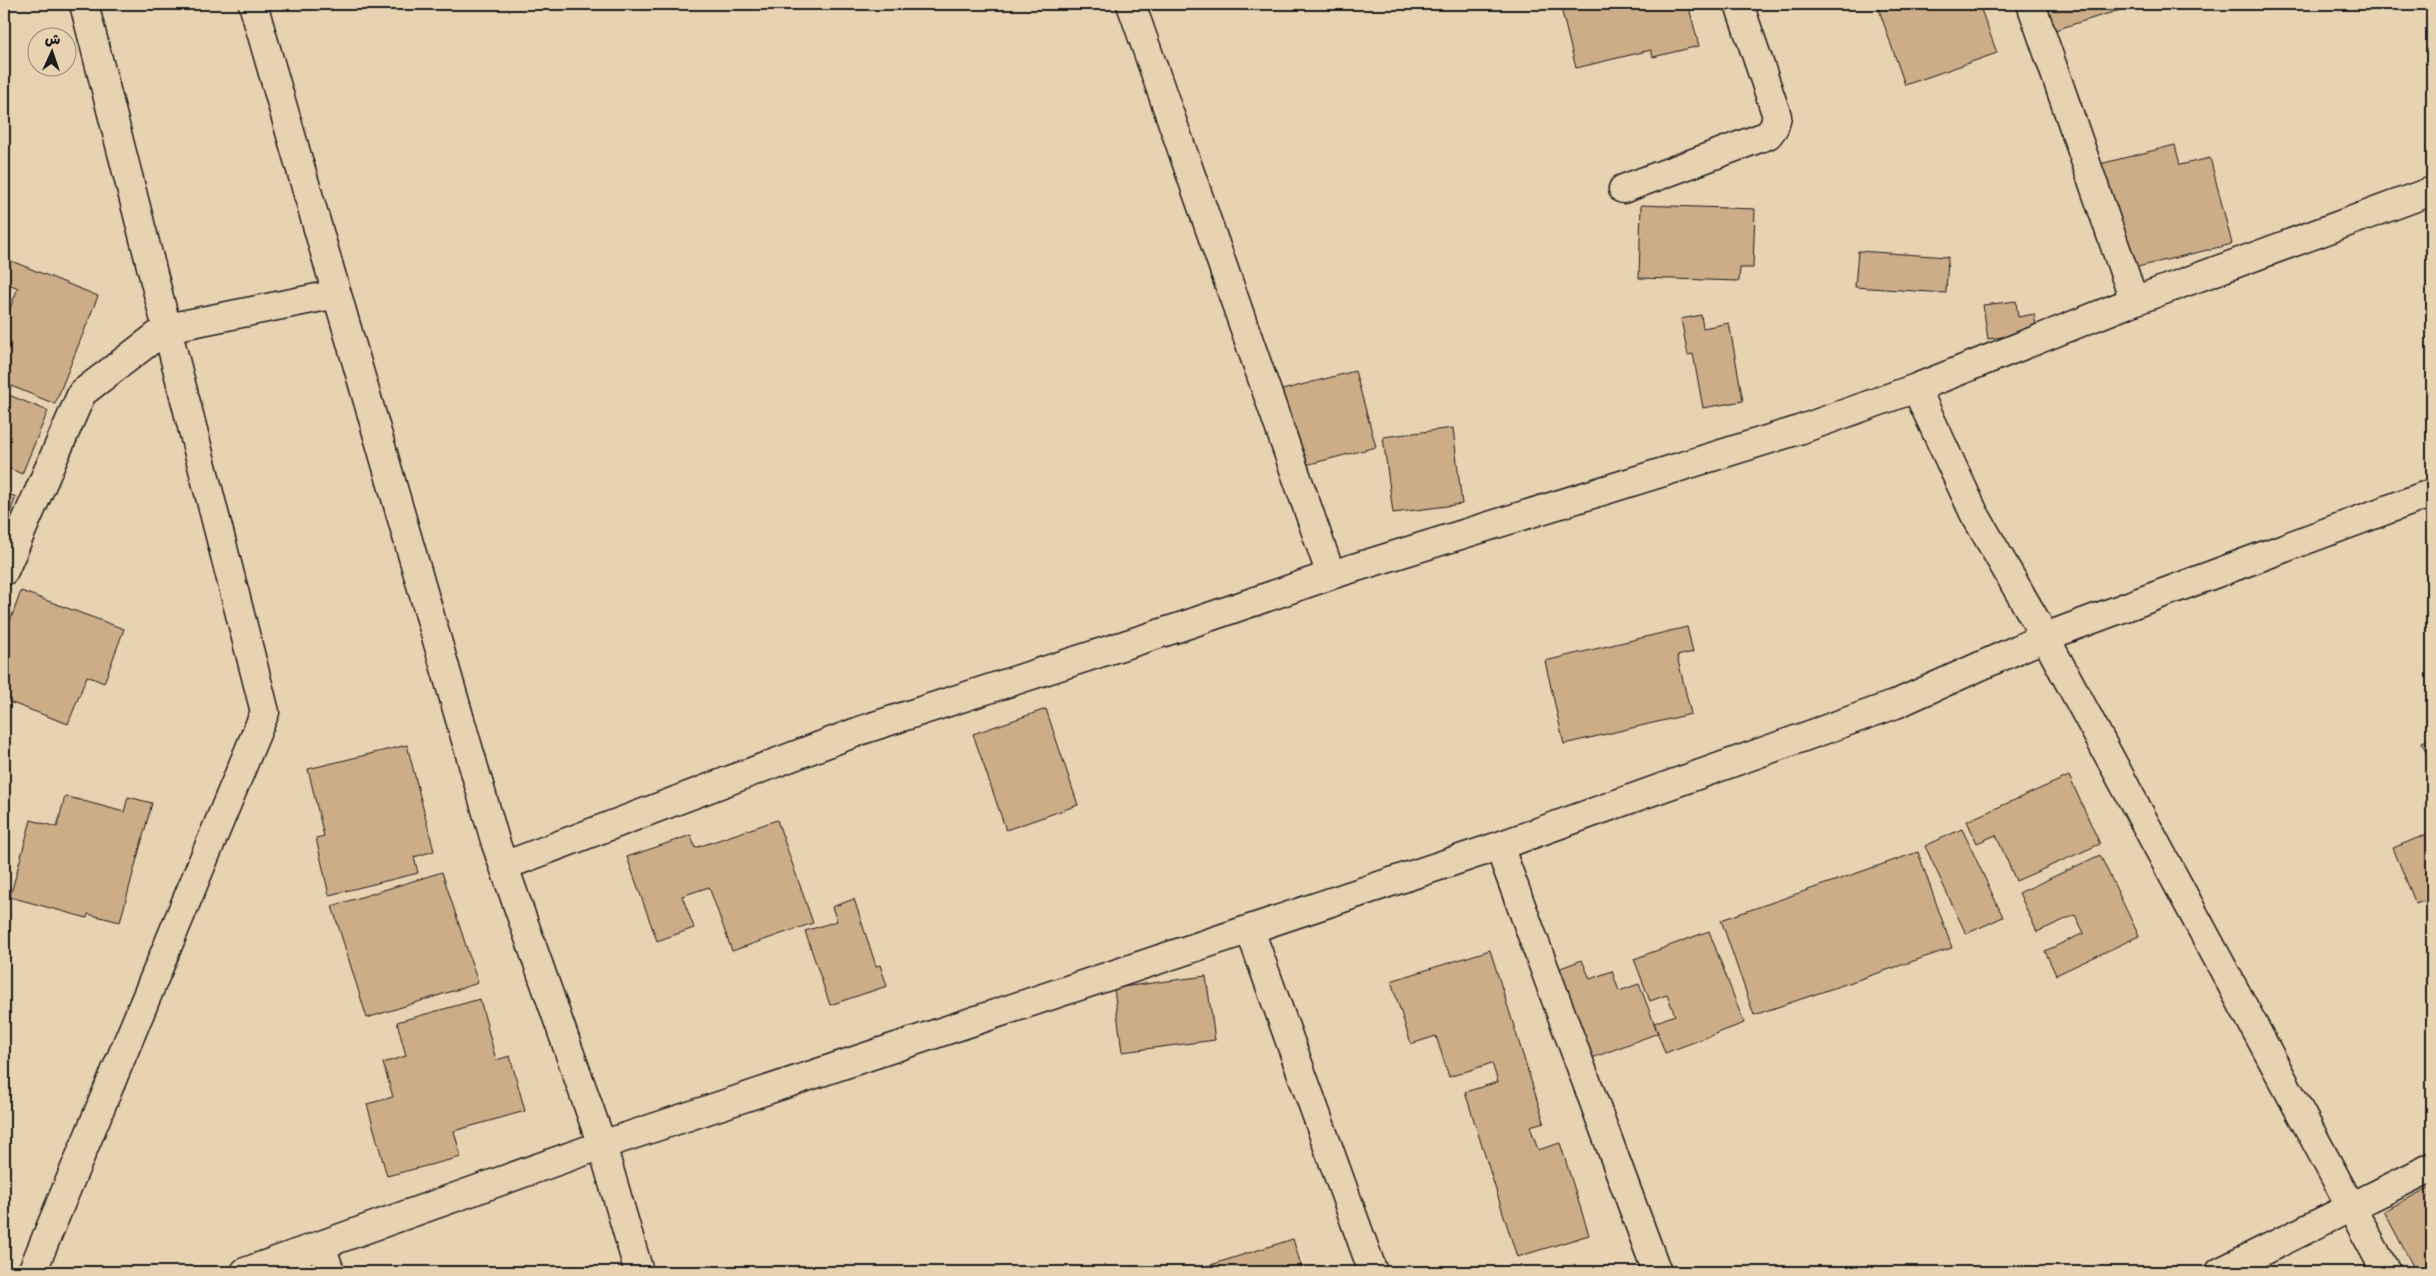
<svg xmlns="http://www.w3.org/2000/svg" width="2436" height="1276" viewBox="0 0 2436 1276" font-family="Mali,'Playpen Sans Arabic',sans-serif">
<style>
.building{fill:#cdac88;stroke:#1c1c1c}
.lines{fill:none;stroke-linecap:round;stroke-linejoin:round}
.minor-casing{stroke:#1c1c1c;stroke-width:31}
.minor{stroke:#e7d2b1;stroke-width:28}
</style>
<rect width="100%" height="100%" fill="#e7d2b1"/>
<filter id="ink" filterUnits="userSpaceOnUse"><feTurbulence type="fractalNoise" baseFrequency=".02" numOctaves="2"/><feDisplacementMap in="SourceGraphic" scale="10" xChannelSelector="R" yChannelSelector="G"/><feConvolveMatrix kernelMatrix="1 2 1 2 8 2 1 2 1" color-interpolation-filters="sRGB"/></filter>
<g filter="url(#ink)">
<path class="building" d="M 1560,4 L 1688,4 L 1699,46 L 1653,57 L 1651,50 L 1576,68 Z
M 1877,4 L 1979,4 L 1997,53 L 1905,85 Z
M 2022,4 L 2139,4 L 2032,37 Z
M 2175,145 L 2180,165 L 2210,158 L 2232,244 L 2121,271 L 2100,164 Z
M 1641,205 L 1755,209 L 1753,268 L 1740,268 L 1739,281 L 1639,278 Z
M 1858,251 L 1948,257 L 1946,293 L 1855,287 Z
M 4,258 L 98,296 L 55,404 L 4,383 L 4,323 L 18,288 L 4,282 Z
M 2016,301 L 2018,317 L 2034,314 L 2037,332 L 1988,339 L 1983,305 Z
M 1701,315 L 1703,328 L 1729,323 L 1743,401 L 1703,408 L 1693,354 L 1688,355 L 1681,319 Z
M 1355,371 L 1376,447 L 1302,466 L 1282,390 Z
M 4,393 L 48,411 L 22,474 L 4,466 Z
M 1453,428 L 1462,504 L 1393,513 L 1383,437 Z
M 4,492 L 16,497 L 4,527 Z
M 21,591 L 124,629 L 104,683 L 87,676 L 68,724 L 4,700 L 4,638 Z
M 1687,627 L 1693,652 L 1677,656 L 1691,714 L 1564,744 L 1545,661 Z
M 1046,709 L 1078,805 L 1006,830 L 973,734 Z
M 2432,738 L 2432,767 L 2422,742 Z
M 407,745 L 434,851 L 414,857 L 418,873 L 329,895 L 316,838 L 324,836 L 308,769 Z
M 2069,776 L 2100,844 L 2016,881 L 1996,835 L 1977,843 L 1967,821 Z
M 65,796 L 124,812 L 128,797 L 152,803 L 120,922 L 88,914 L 87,918 L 10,897 L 31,820 L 57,827 Z
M 777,820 L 813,923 L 732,951 L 709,887 L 682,896 L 694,928 L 657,941 L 627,857 L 691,835 L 695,848 Z
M 1962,829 L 2003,917 L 1966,934 L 1925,846 Z
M 2432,832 L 2432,898 L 2416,904 L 2393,848 Z
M 1918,852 L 1952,948 L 1754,1015 L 1721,920 Z
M 2100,855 L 2139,936 L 2056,975 L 2045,951 L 2084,933 L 2075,915 L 2037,932 L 2019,893 Z
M 442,872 L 478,983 L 367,1018 L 332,906 Z
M 854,899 L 876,966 L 880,965 L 887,986 L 830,1005 L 805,931 L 837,921 L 832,907 Z
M 1709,931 L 1744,1023 L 1665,1053 L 1654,1023 L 1675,1015 L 1667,995 L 1650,1001 L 1634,959 Z
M 1490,950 L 1544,1122 L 1530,1126 L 1538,1150 L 1560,1143 L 1589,1235 L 1517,1257 L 1465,1092 L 1498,1082 L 1492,1063 L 1449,1077 L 1436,1036 L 1411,1044 L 1391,981 Z
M 1582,960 L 1590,979 L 1612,971 L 1619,991 L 1639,984 L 1658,1033 L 1576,1064 L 1542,975 Z
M 1206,976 L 1215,1040 L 1122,1052 L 1114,988 Z
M 480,999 L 496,1060 L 510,1056 L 525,1111 L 454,1131 L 461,1157 L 387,1176 L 367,1104 L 393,1097 L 383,1063 L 406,1056 L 397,1022 Z
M 2432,1186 L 2432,1272 L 2416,1272 L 2384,1211 Z
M 1293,1239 L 1303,1272 L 1203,1272 L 1201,1268 Z"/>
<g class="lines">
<defs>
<path id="minor" d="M 253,4 L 496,844 L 602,1145 L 639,1272
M 1131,4 L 1331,575
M 2031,4 L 2134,301
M 1623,189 L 1768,135 L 1774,127 L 1777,116 L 1739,4
M 1916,388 L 1974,513 L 2045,637 L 2386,1272
M 4,571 L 82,393 L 167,328 L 337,294
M 1499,846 L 1657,1272
M 504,866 L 862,730 L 1180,627 L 1331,575 L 1799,430 L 1916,388 L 2134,301 L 2432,191
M 1250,930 L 1373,1272
M 321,1245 L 330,1272
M 32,1272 L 265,712 L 84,4
M 245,1272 L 602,1145 L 1499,846 L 1896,704 L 2045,637 L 2432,493
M 2220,1272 L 2432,1167"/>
</defs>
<use href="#minor" class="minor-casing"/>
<use href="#minor" class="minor"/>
</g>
</g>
<rect width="2436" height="1276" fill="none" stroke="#e7d2b1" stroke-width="20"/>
<rect x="10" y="10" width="2416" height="1256" fill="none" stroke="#1c1c1c" stroke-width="2" filter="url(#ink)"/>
<g transform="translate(52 52) rotate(3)"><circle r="24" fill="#e7d2b1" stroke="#968975"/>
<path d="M0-4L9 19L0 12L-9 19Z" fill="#1c1c1c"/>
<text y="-8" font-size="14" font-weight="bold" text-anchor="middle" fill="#1c1c1c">ش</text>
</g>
</svg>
